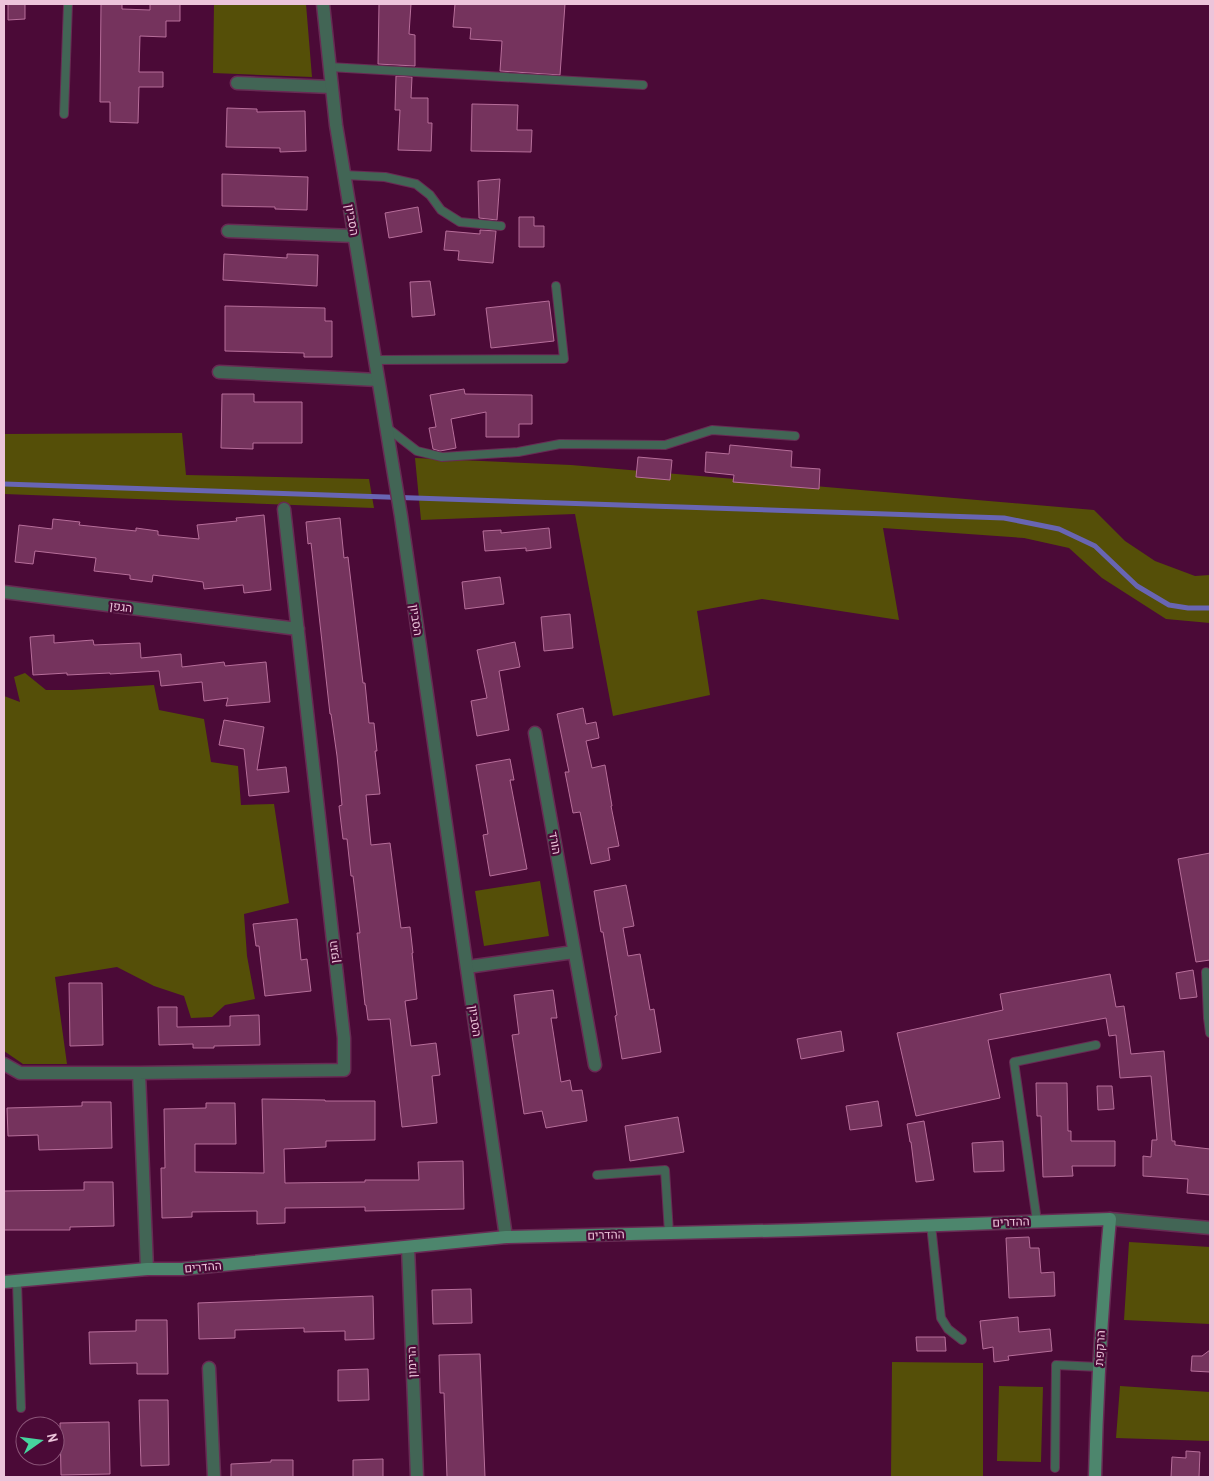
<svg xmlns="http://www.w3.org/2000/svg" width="1214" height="1481" viewBox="0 0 1214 1481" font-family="'Archivo Narrow',Heebo,sans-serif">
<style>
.green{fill:#554f08}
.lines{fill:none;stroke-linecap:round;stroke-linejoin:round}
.stream{stroke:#6865b3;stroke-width:5}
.building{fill:#75335d;stroke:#b76e9a}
.service-casing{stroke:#682b54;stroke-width:10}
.minor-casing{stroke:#682b54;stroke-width:15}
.tertiary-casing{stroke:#682b54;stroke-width:15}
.secondary-casing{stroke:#682b54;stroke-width:15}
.service{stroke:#426555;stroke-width:8}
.minor{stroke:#426555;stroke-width:12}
.tertiary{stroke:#426555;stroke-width:12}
.secondary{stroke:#4d866d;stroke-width:12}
.labels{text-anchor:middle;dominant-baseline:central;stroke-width:4.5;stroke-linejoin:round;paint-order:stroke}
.street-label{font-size:12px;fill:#ecc4da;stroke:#4b0a37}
</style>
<rect width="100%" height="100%" fill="#4b0a37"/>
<path class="green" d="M 214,4 L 306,4 L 312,77 L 213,73 Z
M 182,433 L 186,475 L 369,479 L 374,508 L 4,494 L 4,434 Z
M 415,458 L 571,465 L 1094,510 L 1125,541 L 1155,561 L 1195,576 L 1210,575 L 1210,623 L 1166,619 L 1102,578 L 1069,548 L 1024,538 L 883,528 L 899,620 L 762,599 L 697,611 L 710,695 L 613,716 L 575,514 L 421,520 Z
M 25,673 L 46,690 L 72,690 L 154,685 L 159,710 L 204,719 L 211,762 L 238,766 L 241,805 L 274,804 L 289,903 L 244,914 L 247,956 L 255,999 L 225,1005 L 212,1017 L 191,1018 L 184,996 L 154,986 L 117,967 L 55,977 L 67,1064 L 23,1064 L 4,1051 L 4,696 L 20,702 L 14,677 Z
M 540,881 L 549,936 L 484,946 L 475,891 Z
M 1129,1242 L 1210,1247 L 1210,1324 L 1124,1320 Z
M 892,1362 L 983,1363 L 983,1477 L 891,1477 Z
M 999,1386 L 1043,1387 L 1041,1462 L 997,1461 Z
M 1120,1386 L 1210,1392 L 1210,1441 L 1116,1438 Z"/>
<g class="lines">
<path class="stream" d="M 4,484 L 1004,518 L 1059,529 L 1095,546 L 1137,586 L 1169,605 L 1188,608 L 1210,608"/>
</g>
<path class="building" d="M 8,4 L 25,4 L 25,19 L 8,20 Z
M 101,4 L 122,4 L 122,9 L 150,10 L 150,4 L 180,4 L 180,21 L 166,21 L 166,37 L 140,36 L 139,72 L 163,72 L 163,87 L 139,87 L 138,123 L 110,122 L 110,102 L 100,102 Z
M 379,4 L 411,4 L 409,34 L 415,35 L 415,66 L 378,64 Z
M 455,4 L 565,4 L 560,75 L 500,71 L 502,41 L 470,39 L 471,28 L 453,27 Z
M 396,76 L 412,77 L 411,98 L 428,98 L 428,123 L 432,123 L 431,151 L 398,150 L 400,110 L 395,110 Z
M 472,104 L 518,105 L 517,130 L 532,130 L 531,152 L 471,151 Z
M 227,108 L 257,109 L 257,112 L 305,111 L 306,151 L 280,152 L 280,148 L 226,147 Z
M 222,174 L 308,177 L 307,210 L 275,209 L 275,207 L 222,206 Z
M 500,179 L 497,220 L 479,218 L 478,181 Z
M 418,207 L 422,232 L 389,238 L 385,213 Z
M 519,217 L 534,217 L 534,226 L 544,226 L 544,247 L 519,247 Z
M 480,230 L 496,231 L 493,263 L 458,260 L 459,251 L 444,250 L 446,231 L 480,234 Z
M 224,254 L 287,258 L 287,254 L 318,255 L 317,286 L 223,280 Z
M 430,281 L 435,315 L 412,317 L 410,282 Z
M 549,301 L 554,341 L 491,348 L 486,308 Z
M 225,306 L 325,308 L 325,321 L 332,321 L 332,357 L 304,357 L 304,353 L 225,351 Z
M 464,389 L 465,394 L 532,395 L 532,424 L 519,424 L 519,437 L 486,437 L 486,412 L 451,419 L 456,448 L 440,451 L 433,449 L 429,428 L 436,427 L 430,395 Z
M 222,394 L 254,394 L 254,402 L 302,402 L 302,443 L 253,443 L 253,449 L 221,448 Z
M 730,445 L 792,451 L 791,467 L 820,469 L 819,489 L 733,482 L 734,475 L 705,472 L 706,452 L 729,454 Z
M 638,457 L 672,460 L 670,480 L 636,477 Z
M 264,515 L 271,590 L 244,593 L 243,585 L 204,589 L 203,582 L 153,575 L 152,582 L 130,579 L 130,575 L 94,571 L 96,558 L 35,551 L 33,564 L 15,562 L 19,525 L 52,529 L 53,519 L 80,522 L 79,525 L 136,531 L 136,528 L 158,531 L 158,535 L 199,539 L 197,525 L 237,521 L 236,518 Z
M 340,518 L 344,558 L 348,557 L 363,683 L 365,683 L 369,723 L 374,723 L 377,751 L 375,751 L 380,794 L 366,795 L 371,845 L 390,843 L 401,928 L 410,927 L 413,953 L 412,953 L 417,999 L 405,1001 L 411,1046 L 436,1043 L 440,1075 L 432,1076 L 437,1123 L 402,1127 L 390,1019 L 368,1020 L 366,1005 L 365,1005 L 357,933 L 360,933 L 353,876 L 351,876 L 347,839 L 343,839 L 339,806 L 342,805 L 337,756 L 331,714 L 330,714 L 311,543 L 308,544 L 306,522 Z
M 549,528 L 551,548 L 526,551 L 526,548 L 485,551 L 483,531 L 501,530 L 501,533 Z
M 500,577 L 504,604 L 465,609 L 462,582 Z
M 570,614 L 573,648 L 544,651 L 541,617 Z
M 54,635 L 54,643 L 93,640 L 94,645 L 140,643 L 141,658 L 181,654 L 182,667 L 224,662 L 225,666 L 266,662 L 270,702 L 226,706 L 228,698 L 204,701 L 202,682 L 161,686 L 159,671 L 110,674 L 110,673 L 67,675 L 67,673 L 33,675 L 30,637 Z
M 515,642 L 520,667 L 499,671 L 509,730 L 477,736 L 471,701 L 487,698 L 477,650 Z
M 583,708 L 586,724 L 596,722 L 599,738 L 586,741 L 592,768 L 605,765 L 612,806 L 611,806 L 619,846 L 608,848 L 610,860 L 591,864 L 580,812 L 573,813 L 565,772 L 569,772 L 557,714 Z
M 224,720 L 264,727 L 257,770 L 286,767 L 289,792 L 249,796 L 244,749 L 219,745 Z
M 510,759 L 514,780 L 510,780 L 527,869 L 490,876 L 483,835 L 488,834 L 476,765 Z
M 1210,853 L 1210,960 L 1196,962 L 1178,859 Z
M 626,885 L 634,926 L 623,928 L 628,956 L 640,954 L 650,1010 L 654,1009 L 661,1052 L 622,1059 L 615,1016 L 617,1015 L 603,932 L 601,932 L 594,891 Z
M 297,919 L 301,960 L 307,959 L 311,991 L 265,996 L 259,946 L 256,946 L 253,924 Z
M 1193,970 L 1197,997 L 1180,999 L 1176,973 Z
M 1110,974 L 1116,1007 L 1124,1006 L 1131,1054 L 1164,1051 L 1172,1141 L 1175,1141 L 1175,1145 L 1210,1149 L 1210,1195 L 1187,1193 L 1188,1179 L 1143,1176 L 1143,1156 L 1151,1157 L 1152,1140 L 1157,1140 L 1151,1076 L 1120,1078 L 1116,1035 L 1109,1036 L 1106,1018 L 988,1040 L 1000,1098 L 916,1116 L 897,1033 L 1003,1010 L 1000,994 Z
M 69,983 L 102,983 L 103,1045 L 70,1046 Z
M 553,990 L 557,1018 L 551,1018 L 561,1082 L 570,1080 L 572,1091 L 582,1090 L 587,1121 L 546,1128 L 542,1111 L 524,1114 L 512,1035 L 519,1034 L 514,995 Z
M 158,1007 L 177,1007 L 177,1027 L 230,1026 L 230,1016 L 259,1015 L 260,1045 L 214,1046 L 214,1048 L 193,1048 L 193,1044 L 159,1045 Z
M 841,1031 L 844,1051 L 801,1059 L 797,1039 Z
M 1036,1083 L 1067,1083 L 1068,1131 L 1071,1131 L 1071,1141 L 1115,1141 L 1115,1166 L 1072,1166 L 1073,1176 L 1043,1177 L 1041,1116 L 1037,1116 Z
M 1097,1086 L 1112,1086 L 1114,1109 L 1098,1110 Z
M 262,1099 L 325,1100 L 325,1101 L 375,1101 L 375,1140 L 326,1141 L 326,1147 L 284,1149 L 285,1183 L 365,1182 L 365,1180 L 419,1180 L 418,1162 L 463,1161 L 464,1209 L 365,1211 L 365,1207 L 285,1208 L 285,1223 L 257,1224 L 257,1211 L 192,1212 L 192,1217 L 162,1218 L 161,1168 L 165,1168 L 164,1109 L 206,1108 L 206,1103 L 235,1103 L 236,1144 L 195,1144 L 195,1172 L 264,1173 Z
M 878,1101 L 882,1126 L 850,1130 L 846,1106 Z
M 82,1102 L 111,1102 L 112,1148 L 39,1150 L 38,1135 L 8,1136 L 7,1108 L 82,1106 Z
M 678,1117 L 684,1152 L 630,1161 L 625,1126 Z
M 924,1121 L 934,1180 L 916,1182 L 911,1142 L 910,1142 L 907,1124 Z
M 1003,1141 L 1004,1171 L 974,1172 L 972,1143 Z
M 84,1182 L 113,1182 L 114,1226 L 70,1227 L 70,1230 L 4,1230 L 4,1191 L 84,1190 Z
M 1029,1237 L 1030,1248 L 1039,1248 L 1041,1273 L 1054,1272 L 1055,1296 L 1009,1298 L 1006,1238 Z
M 471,1289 L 472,1323 L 433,1324 L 432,1290 Z
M 373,1296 L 374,1339 L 345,1340 L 345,1331 L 304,1332 L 304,1328 L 235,1330 L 235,1338 L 199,1339 L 198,1303 Z
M 1018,1317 L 1019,1332 L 1050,1329 L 1052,1351 L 1008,1356 L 1009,1360 L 994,1362 L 993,1347 L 983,1349 L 980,1321 Z
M 136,1320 L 167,1320 L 168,1374 L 137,1374 L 137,1363 L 90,1364 L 89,1332 L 136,1331 Z
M 916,1337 L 945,1337 L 946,1351 L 917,1351 Z
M 1210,1350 L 1210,1372 L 1191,1371 L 1192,1356 L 1202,1356 Z
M 480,1354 L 485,1477 L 447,1477 L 444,1393 L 440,1393 L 439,1355 Z
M 368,1369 L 369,1400 L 338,1401 L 338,1370 Z
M 139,1400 L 168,1400 L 169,1465 L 141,1466 Z
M 109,1422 L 110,1474 L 61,1475 L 60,1423 Z
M 1186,1451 L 1200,1452 L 1199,1477 L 1171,1477 L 1172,1457 L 1186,1458 Z
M 383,1459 L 383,1477 L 353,1477 L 353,1460 Z
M 271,1460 L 293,1460 L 293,1477 L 231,1477 L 231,1464 L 271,1462 Z"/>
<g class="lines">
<defs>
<path id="service" d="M 329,67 L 643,85
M 64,114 L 68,4
M 344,175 L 385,177 L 416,184 L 430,195 L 441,210 L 460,222 L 501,226
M 375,360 L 564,359 L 556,286
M 386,427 L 417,451 L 442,457 L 518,452 L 560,444 L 665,445 L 712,430 L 795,436
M 1206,972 L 1208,1018 L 1210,1033
M 597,1175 L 665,1170 L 669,1233
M 1037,1221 L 1014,1062 L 1096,1045
M 931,1225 L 941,1318 L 948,1329 L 962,1340
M 17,1282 L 21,1408
M 1055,1468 L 1056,1365 L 1099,1367"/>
<path id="minor" d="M 237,83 L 331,87
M 228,231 L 354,236
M 219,372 L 378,380
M 4,592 L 298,629
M 535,733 L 595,1065
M 467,967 L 574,952
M 4,1064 L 20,1073 L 139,1073 L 344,1070 L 344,1038 L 284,509
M 139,1073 L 147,1269
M 1110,1219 L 1210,1228
M 408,1247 L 417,1477
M 209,1368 L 214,1477"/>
<path id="tertiary" d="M 323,4 L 336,125 L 401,516 L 506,1237"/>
<path id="secondary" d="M 4,1282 L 147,1269 L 182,1269 L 506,1237 L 800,1230 L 1110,1219 C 1102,1305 1097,1391 1095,1477"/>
</defs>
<use href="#service" class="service-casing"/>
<use href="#minor" class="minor-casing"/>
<use href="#tertiary" class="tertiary-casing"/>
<use href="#secondary" class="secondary-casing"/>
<use href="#service" class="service"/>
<use href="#minor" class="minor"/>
<use href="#tertiary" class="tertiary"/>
<use href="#secondary" class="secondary"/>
</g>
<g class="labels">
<g class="street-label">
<text transform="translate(352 220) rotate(80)">הסביון</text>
<text transform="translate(121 607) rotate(7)">הגפן</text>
<text transform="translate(416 620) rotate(82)">הסביון</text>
<text transform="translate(555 843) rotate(80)">הורד</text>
<text transform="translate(334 952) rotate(-97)">הגפן</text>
<text transform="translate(475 1021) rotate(82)">הסביון</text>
<text transform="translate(1011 1222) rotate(-2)">ההדרים</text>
<text transform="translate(606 1235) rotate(-2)">ההדרים</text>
<text transform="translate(203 1267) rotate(-5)">ההדרים</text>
<text transform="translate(1100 1348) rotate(-87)">הרקפת</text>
<text transform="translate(412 1362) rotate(-92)">הרימון</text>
</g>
</g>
<rect width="1214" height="1481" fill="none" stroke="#ecc4da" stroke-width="10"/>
<g transform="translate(40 1441) rotate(76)"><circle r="24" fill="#4b0a37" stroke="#8b5478"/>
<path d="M0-4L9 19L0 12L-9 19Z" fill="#46d49e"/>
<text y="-8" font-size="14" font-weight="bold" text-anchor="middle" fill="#ecc4da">N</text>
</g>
</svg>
